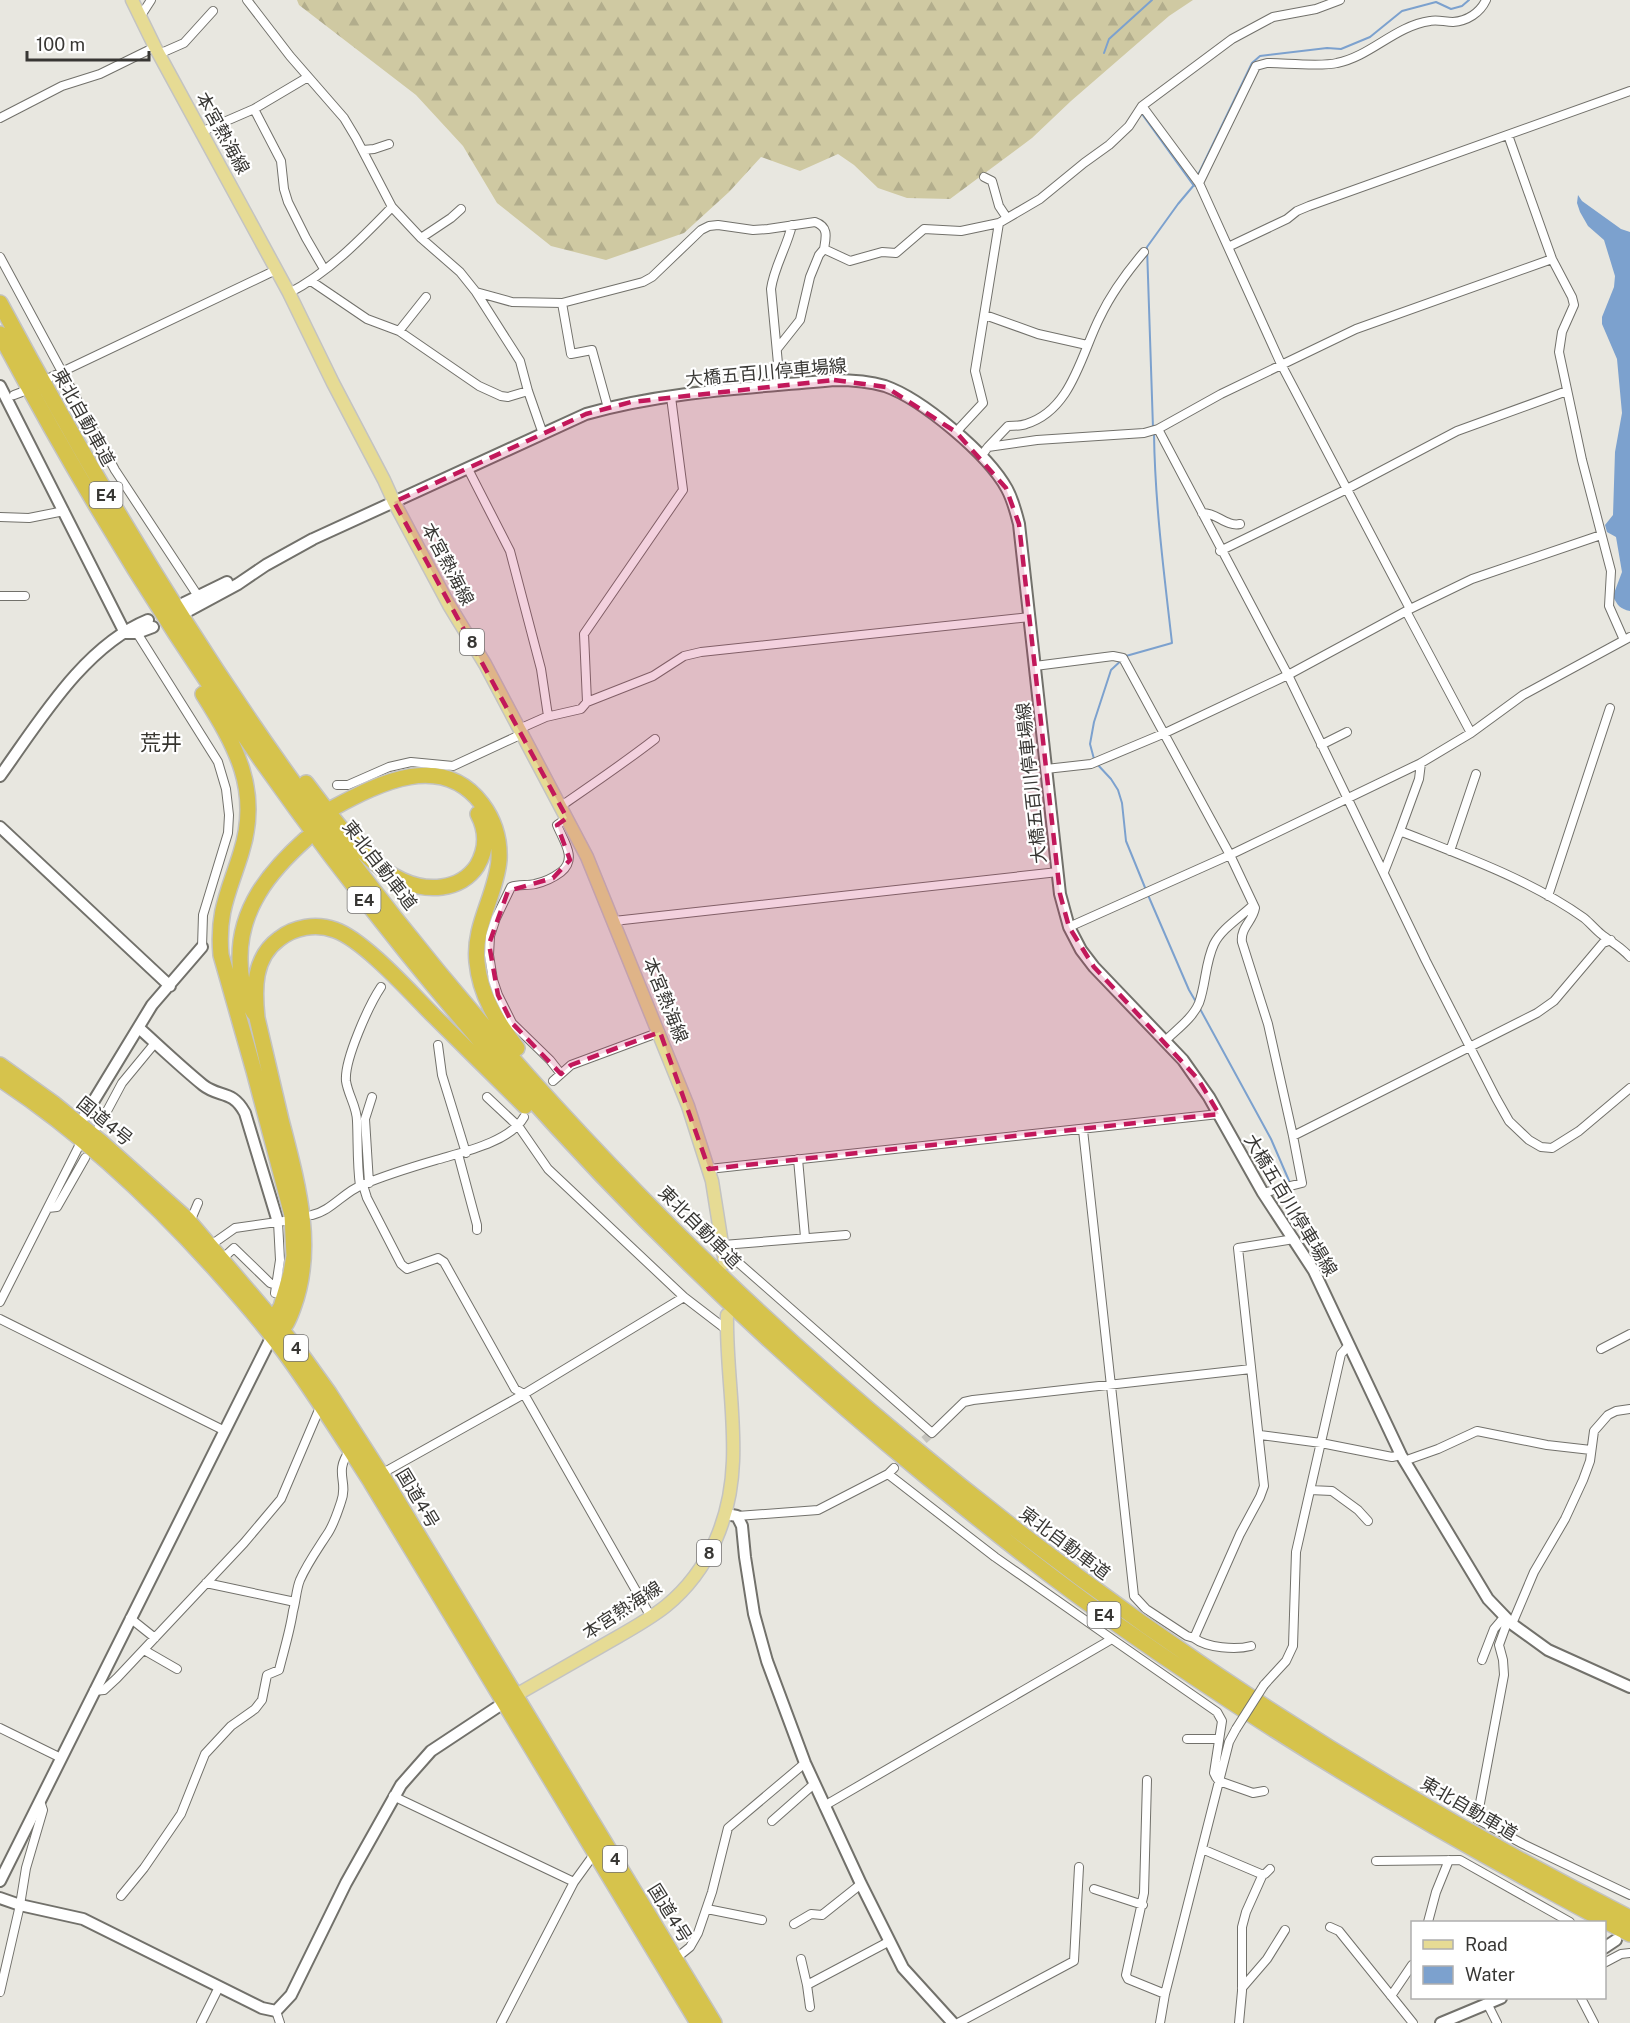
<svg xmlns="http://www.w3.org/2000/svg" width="1630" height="2023" viewBox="0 0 1630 2023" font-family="'Public Sans','Noto Sans JP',sans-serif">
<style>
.forest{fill:url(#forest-firs)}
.water{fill:#7ca1ce}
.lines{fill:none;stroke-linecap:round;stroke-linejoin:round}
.stream{stroke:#7ca1ce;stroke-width:2}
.street-tunnel{stroke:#c5c4be;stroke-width:8;stroke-dasharray:8 4;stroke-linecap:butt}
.street-casing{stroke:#72716b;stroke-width:10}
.secondary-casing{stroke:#72716b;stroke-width:14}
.primary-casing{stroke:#c3c3c2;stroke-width:15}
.highway-casing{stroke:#c3c3c2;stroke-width:18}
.street{stroke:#fff;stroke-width:8}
.secondary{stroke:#fff;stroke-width:10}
.primary{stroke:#e6db94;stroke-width:12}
.highway{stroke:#d6c34c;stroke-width:15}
.street-bridge-casing{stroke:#72716b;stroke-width:10;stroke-linecap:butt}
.street-bridge{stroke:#fff;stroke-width:8}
.marked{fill:#c2185b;fill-opacity:0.2;stroke:#c2185b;stroke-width:4.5;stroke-dasharray:12 8;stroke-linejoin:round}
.labels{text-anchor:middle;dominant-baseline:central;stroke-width:4.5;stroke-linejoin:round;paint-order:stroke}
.shield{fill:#fff;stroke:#747371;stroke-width:1.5}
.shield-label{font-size:16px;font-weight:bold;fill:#383734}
.street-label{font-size:18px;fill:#383734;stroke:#fff}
.quarter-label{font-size:21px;fill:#35342e;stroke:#fff}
</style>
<defs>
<pattern id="forest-firs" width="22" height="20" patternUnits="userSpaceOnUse" patternTransform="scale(1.5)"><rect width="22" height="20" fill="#cfc9a2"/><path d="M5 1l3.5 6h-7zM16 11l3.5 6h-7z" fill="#b2ad8c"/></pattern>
</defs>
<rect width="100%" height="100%" fill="#e8e7e0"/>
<path class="forest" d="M 297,0 L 1193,0 L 1169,16 L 1071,101 L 1032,138 L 950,199 L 907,198 L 878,188 L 854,165 L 838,154 L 800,171 L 761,157 L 729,192 L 684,233 L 606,260 L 551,246 L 497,203 L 463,146 L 416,95 L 299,5 Z"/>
<path class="water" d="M 1578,195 L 1582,201 L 1621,229 L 1630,232 L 1630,611 C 1620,609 1617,605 1613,596 L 1622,572 L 1616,537 L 1607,532 L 1605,525 L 1613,515 L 1615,452 L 1622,413 L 1617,359 L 1602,324 L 1602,317 L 1614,287 L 1615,276 L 1604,240 L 1588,226 L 1580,212 L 1577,203 Z"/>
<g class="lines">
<path class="stream" d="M 1104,53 L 1109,39 L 1152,0
M 1142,114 L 1194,186
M 1198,175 L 1252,63 L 1260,56 L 1327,48 L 1341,49 L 1370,37 L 1402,11 L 1436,2 L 1451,9 L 1462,6 L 1469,0
M 1153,428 L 1147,247 L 1178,204 L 1194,185
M 1094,759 L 1090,744 L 1094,722 L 1111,670 L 1126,656 L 1172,643 C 1164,573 1155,504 1154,434
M 1097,764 L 1111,779 L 1118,790 L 1122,803 L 1126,841 L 1146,890
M 1148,895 L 1189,990 L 1196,1002
M 1199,1007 L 1271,1139 L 1290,1183"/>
<path class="street-tunnel" d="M 915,1448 L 932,1433"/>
<defs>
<path id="street" d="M 247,0 L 290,56 L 344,118 L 356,138 L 392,207 L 421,238 L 460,272 L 476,292 L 512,302 L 562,303 L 643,282 L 652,277 L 701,230 L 709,226 L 718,225 L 753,230 L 768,229 L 815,222 C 829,227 826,237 824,249 L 850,261 L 882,252 L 896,253 L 924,229 L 961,231 L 999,223 L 1040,199 L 1084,163 L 1109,145 L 1129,126 L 1142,106 L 1232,39 L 1273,17 L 1316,9 L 1340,0
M 140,17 L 151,0
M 159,54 L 184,43 L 213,11
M 1142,106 L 1199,183 L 1281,364 L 1410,609
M 254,109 L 281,161 L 284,189 L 288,202 L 306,238 L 324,269
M 0,118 L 62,86 L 100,74 L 155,47
M 201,132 L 254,109 L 308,77
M 1508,135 L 1552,259 L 1572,297 L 1574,305 L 1562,332 L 1559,352 L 1582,460 L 1611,571 L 1609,606 L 1624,640
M 363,150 L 374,149 L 389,144
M 984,177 L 992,181 L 999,206 L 1007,218
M 1199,183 L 1256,66 L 1267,63 C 1285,63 1321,67 1337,63 C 1371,56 1395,26 1430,21 C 1437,19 1445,22 1453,22 C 1467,21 1480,13 1486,0
M 421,238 L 451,218 L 461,209
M 1228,247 L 1287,219 L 1297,211 L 1309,206 L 1630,91
M 0,257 L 115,470 L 198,596
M 311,281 L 367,319 L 399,331 L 479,386 L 501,396 L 508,397 L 528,391
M 476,292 L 520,361 L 528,391 L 543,434
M 289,293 C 328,273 361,239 392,207
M 562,303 L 571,354 L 592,350 L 608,408
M 985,315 L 1038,334 L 1087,345
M 399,331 L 426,297
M 777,349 L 800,320 L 810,277 L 819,255 L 824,249
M 49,378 L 276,270
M 780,385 L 771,289 C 774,267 787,247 792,225
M 14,395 L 22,392
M 1158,429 L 1288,675 L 1426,961 L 1496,1098 L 1509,1121 L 1529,1140 L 1541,1147 L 1552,1148 L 1579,1131 L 1630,1088
M 956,432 L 983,403 L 975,371 L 999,223
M 988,447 L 1008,426 C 1014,426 1021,426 1026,424 C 1072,410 1081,354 1100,317 C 1111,294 1127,272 1144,252
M 982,455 L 988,447 L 1037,440 L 1144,433 L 1158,429 L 1221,394 L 1356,329 L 1552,259
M 468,469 L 510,551 L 541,669 L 548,716
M 1202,513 C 1216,512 1226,527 1240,524
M 0,517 L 29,518 L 64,511
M 1220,551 L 1345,490 L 1457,431 L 1567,391
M 0,596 L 25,596
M 1406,611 L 1471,733
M 137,633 L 218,762 L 226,789 L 229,815 L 228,833 L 203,915 L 202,947
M 1035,666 L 1113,656 L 1123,658 L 1230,855 L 1255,908 C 1253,921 1240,928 1242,942 L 1268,1024 L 1293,1136 L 1302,1183 L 1263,1193
M 587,702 L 584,634 L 683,490 L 671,397
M 519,729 L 546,717 L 581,709 L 587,702 L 653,676 L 684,656 L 701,652 L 1030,617
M 1321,745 L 1347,732
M 1046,769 L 1091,764 L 1165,733 L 1288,675 L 1410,609 L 1472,579 L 1601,535
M 337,785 L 348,785 L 389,767 L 411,762 L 453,766 L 522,734
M 561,806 C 593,784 624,763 655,739
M 1400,831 L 1419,779 L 1421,763
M 1450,851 L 1476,774
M 1384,872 L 1400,831 C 1463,856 1529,879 1584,918 C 1590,923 1595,929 1601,934 C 1611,942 1620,946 1630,957
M 1548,896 L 1610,708
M 614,921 L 1058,872
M 1069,927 L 1230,855 L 1421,763 L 1471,733 L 1523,695 L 1630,637
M 1165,1041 C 1176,1030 1193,1018 1199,1003 C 1206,984 1205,963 1214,944 C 1222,928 1241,917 1253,905
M 438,1045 L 442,1075 L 466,1153
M 561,1074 L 550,1060 L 512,1023 L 498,995 L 493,980 L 489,955 L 490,936 L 496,918 L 511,887 C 519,884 527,886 535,884 C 544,882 553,878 561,872 C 578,859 563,840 557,825 L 567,818
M 553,1081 L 571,1065 L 660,1032
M 487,1097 L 519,1127 L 548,1169 L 684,1297 L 727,1330
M 99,1126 L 122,1083 L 155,1043
M 1083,1130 L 1134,1596 L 1146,1609 L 1187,1636 L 1194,1638 L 1240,1534 L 1260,1497 L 1264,1486 L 1238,1248 L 1294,1239
M 1293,1136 L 1537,1013 L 1554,1001 L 1603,943 L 1611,940
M 458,1154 L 477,1225 L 477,1230
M 798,1159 L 805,1237
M 709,1169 L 1219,1114
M 369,1183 L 365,1119 L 372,1097
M 363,1185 L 367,1198 L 401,1264 L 407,1269 L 438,1258 L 444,1262 L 515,1389 L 524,1394 L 651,1617
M 360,1186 C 357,1164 358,1143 357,1121 C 357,1107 348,1095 346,1081 C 344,1060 369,1005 381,987
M 48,1208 L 57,1207 L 85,1158
M 312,1215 C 331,1211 344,1192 362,1185 C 386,1175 412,1167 436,1160 C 463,1152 510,1142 524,1117
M 190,1222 L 198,1203
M 211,1245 L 235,1228 L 284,1221
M 723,1245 L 846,1235
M 724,1250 L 932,1433 L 964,1402 L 973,1400 L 1251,1369
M 222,1259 L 234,1248 L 270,1283 L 276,1285
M 275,1293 L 280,1260 L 278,1222
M 0,1302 L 82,1140
M 0,1319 L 225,1431
M 1601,1349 L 1630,1334
M 1260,1435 L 1321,1443 L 1392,1457 L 1401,1455
M 1404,1461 L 1438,1449 L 1477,1431 L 1547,1445 L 1591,1450
M 381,1474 L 524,1394 L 684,1297
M 888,1474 L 995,1557 L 1112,1639
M 1310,1490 L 1332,1491 L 1358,1510 L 1368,1521
M 737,1516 L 818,1510 L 888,1474 L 894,1468
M 206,1583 L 295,1602
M 130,1618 L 155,1638
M 1508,1620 L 1499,1645 L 1503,1660 L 1504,1675 L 1477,1819 L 1523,1844 L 1630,1895
M 1512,1624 L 1534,1572 L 1565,1519 L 1583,1480 L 1590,1461 L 1594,1431 L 1608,1415 L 1616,1411 L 1630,1409
M 1194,1638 C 1207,1648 1236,1650 1251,1646
M 144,1650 L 177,1669
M 1482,1660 L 1494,1629 L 1505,1616
M 1264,1685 L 1286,1661 L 1293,1646 L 1296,1552 L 1341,1354 L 1349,1345
M 94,1691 L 104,1690 L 117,1678 L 244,1543 L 281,1499 L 321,1405
M 0,1728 L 61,1758
M 1187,1739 L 1219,1739
M 1147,1780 L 1144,1893 L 1126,1975 L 1128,1979 L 1165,1994
M 393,1796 L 574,1882
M 824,1806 L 1112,1639 L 1217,1712 L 1222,1721 L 1214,1773 L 1216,1777 L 1219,1781 L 1253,1793 L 1264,1791
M 772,1821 L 814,1784
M 1202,1849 L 1261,1874 L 1265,1874 L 1270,1869
M 1376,1861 L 1460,1860 L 1570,1922
M 1094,1889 L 1143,1905
M 121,1896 L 144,1868 L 181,1814 L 205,1754 L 231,1726 L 255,1709 L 262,1700 L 267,1675 L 279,1670 C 284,1650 290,1631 293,1611 C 296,1601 296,1590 300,1580 C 307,1564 317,1550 326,1536 C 333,1527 337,1514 341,1502 C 349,1480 333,1474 350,1450
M 707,1909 L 762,1920
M 1428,1922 L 1436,1892 L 1449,1860
M 794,1924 L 811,1914 L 822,1915 L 861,1884
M 1330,1927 L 1339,1931 L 1413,2023
M 801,1959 L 807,1985
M 674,1960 L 690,1947 L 698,1933 L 712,1892 L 728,1828 L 805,1763
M 1604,1963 L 1621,1954 L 1630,1953
M 1242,1988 L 1267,1959 L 1285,1930
M 0,1992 L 20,1905 L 26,1868 L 43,1810 L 40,1801
M 1391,1996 L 1412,1965
M 1581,1998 L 1594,2023
M 1487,2003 L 1497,2023
M 810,2007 L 807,1985 L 890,1941
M 276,2011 L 280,2023
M 201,2023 L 219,1987
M 501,2023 L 574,1882 L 595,1853
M 958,2023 L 1074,1961 L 1079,1867
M 1160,2023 L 1165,1994 L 1229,1742 L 1236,1729
M 1239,2023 L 1242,1991 L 1242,1927 L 1246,1912 L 1263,1874"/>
<path id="secondary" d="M 0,386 L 125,633
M 184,603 L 227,582
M 188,611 L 238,584 L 266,565 L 313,539 L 586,414 C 666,391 752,388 834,380 C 851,380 868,381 885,386 C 922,399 988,454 1007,489 C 1013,500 1016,512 1019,524 L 1060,894 L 1069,927 L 1081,950 L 1094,967 L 1183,1060 L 1209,1097 L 1263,1193 L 1314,1271 L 1401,1455 L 1488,1599 L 1512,1624 L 1548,1650 L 1630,1687
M 126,633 L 137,633 L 153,627
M 0,776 C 39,722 84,646 148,620
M 0,827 L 170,986
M 139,1028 C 160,1047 181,1067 203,1085 C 219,1098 232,1089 245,1113 L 278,1222
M 79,1125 L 152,1005 L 202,947
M 726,1514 L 737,1516 L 742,1526 L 745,1557 L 754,1614 L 767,1661 L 805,1763 L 861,1884 L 903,1968 L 953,2023
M 0,1881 L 272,1336
M 0,1898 L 20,1905 L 83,1919 L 262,2008 L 276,2011 L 291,1995 L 346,1883 L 401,1785 L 431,1751 L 508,1700
M 1604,1948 L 1616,1940
M 1441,2023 L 1501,1998"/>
<path id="primary" d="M 132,0 L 155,47 L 289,293 L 333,383 L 384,480 L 394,502 L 449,605 L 485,664 L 587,857 L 688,1106 L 712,1181 L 725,1263
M 516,1695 C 544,1679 572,1663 600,1647 C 622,1634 646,1622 666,1606 C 710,1570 731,1517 733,1461 C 735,1412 726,1364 727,1315"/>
<path id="highway" d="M 0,303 C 94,479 196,650 314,811 C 655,1280 1115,1655 1630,1918
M 0,334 C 233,774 541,1161 927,1477 C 990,1529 1054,1580 1121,1627 C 1283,1741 1454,1842 1630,1934
M 203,694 C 236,746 261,790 241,853 C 229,892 217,911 221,955 L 254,1071 L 292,1215 L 294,1256 L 291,1273 L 281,1307 L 273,1320 L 272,1328
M 306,783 C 337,823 384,895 442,887 C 456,885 469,878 477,866 C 487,849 487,831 478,814
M 333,808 C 379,783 442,751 482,804 C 494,820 500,840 499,860 C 496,896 473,925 477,962 C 480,995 497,1022 517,1048
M 254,1013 C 244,996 240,980 240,960 C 239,909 269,872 306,839
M 0,1065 L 53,1103 L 101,1142 L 187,1219 L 296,1347 L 329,1393 L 381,1474 L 714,2023
M 0,1079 C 81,1132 151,1198 215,1269 C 240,1297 266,1326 288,1357 C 317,1397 344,1440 371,1482 L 698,2023
M 276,1334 C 285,1329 289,1319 293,1308 C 316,1246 297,1182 281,1120 C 273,1086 265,1052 257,1018 C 254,989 253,958 279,939 C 294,927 316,923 335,930 C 364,940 411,993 434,1016 C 464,1046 495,1076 525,1106"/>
</defs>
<use href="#street" class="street-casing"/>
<use href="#secondary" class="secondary-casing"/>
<use href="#primary" class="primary-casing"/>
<use href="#highway" class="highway-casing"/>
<use href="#street" class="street"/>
<use href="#secondary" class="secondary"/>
<use href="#primary" class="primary"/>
<use href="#highway" class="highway"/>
<defs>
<path id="street-bridge" d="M 1236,1729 L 1264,1685"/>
</defs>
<use href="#street-bridge" class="street-bridge-casing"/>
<use href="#street-bridge" class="street-bridge"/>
</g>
<path class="marked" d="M 834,380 L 886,387 L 956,432 L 1006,488 L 1019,524 L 1060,894 L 1069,927 L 1094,967 L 1198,1079 L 1219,1114 L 709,1169 L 660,1032 L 571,1065 L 561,1074 L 512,1023 L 498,995 L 489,944 L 508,891 L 553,878 L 570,860 L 557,825 L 567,818 L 394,502 L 586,414 L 631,402 Z"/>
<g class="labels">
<g class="shield">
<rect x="89.5" y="482" width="33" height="26" rx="4.5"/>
<rect x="460" y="629" width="24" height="26" rx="4.5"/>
<rect x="347.5" y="887" width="33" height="26" rx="4.5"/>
<rect x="284" y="1335" width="24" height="26" rx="4.5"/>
<rect x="697" y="1540" width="24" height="26" rx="4.5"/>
<rect x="1087.5" y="1602" width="33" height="26" rx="4.5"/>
<rect x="603" y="1846" width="24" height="26" rx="4.5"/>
</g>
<g class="shield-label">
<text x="106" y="495">E4</text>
<text x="472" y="642">8</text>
<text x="364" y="900">E4</text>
<text x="296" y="1348">4</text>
<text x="709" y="1553">8</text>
<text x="1104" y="1615">E4</text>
<text x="615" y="1859">4</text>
</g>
<g class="street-label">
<text transform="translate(223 133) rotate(61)">本宮熱海線</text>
<text transform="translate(766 372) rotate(-5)">大橋五百川停車場線</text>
<text transform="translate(84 417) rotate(61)">東北自動車道</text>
<text transform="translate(448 564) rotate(62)">本宮熱海線</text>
<text transform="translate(1031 783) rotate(-96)">大橋五百川停車場線</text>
<text transform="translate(380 865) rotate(52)">東北自動車道</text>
<text transform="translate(666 1000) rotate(68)">本宮熱海線</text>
<text transform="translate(105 1121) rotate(39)">国道4号</text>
<text transform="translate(1291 1205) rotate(59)">大橋五百川停車場線</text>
<text transform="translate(700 1227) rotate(45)">東北自動車道</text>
<text transform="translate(418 1498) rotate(59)">国道4号</text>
<text transform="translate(1065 1543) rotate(37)">東北自動車道</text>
<text transform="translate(622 1610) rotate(-33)">本宮熱海線</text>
<text transform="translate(1469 1808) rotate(30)">東北自動車道</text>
<text transform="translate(670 1913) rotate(58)">国道4号</text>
</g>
<g class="quarter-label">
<text x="161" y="742">荒井</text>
</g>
</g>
<rect x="1411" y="1921" width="195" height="78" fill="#ffffff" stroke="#afafae" stroke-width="1.5"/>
<rect x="1423" y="1940" width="30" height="9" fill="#e6db94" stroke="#afafae" stroke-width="1.5"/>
<text x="1465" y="1951" font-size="18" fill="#383734">Road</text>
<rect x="1423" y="1966" width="30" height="18" fill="#7ca1ce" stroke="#afafae" stroke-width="1.5"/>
<text x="1465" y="1981" font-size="18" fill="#383734">Water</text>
<path d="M27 51v9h122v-9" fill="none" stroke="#383734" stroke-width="3"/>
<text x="36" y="51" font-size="18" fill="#383734" stroke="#ffffff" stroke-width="4.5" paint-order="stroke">100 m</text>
</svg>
